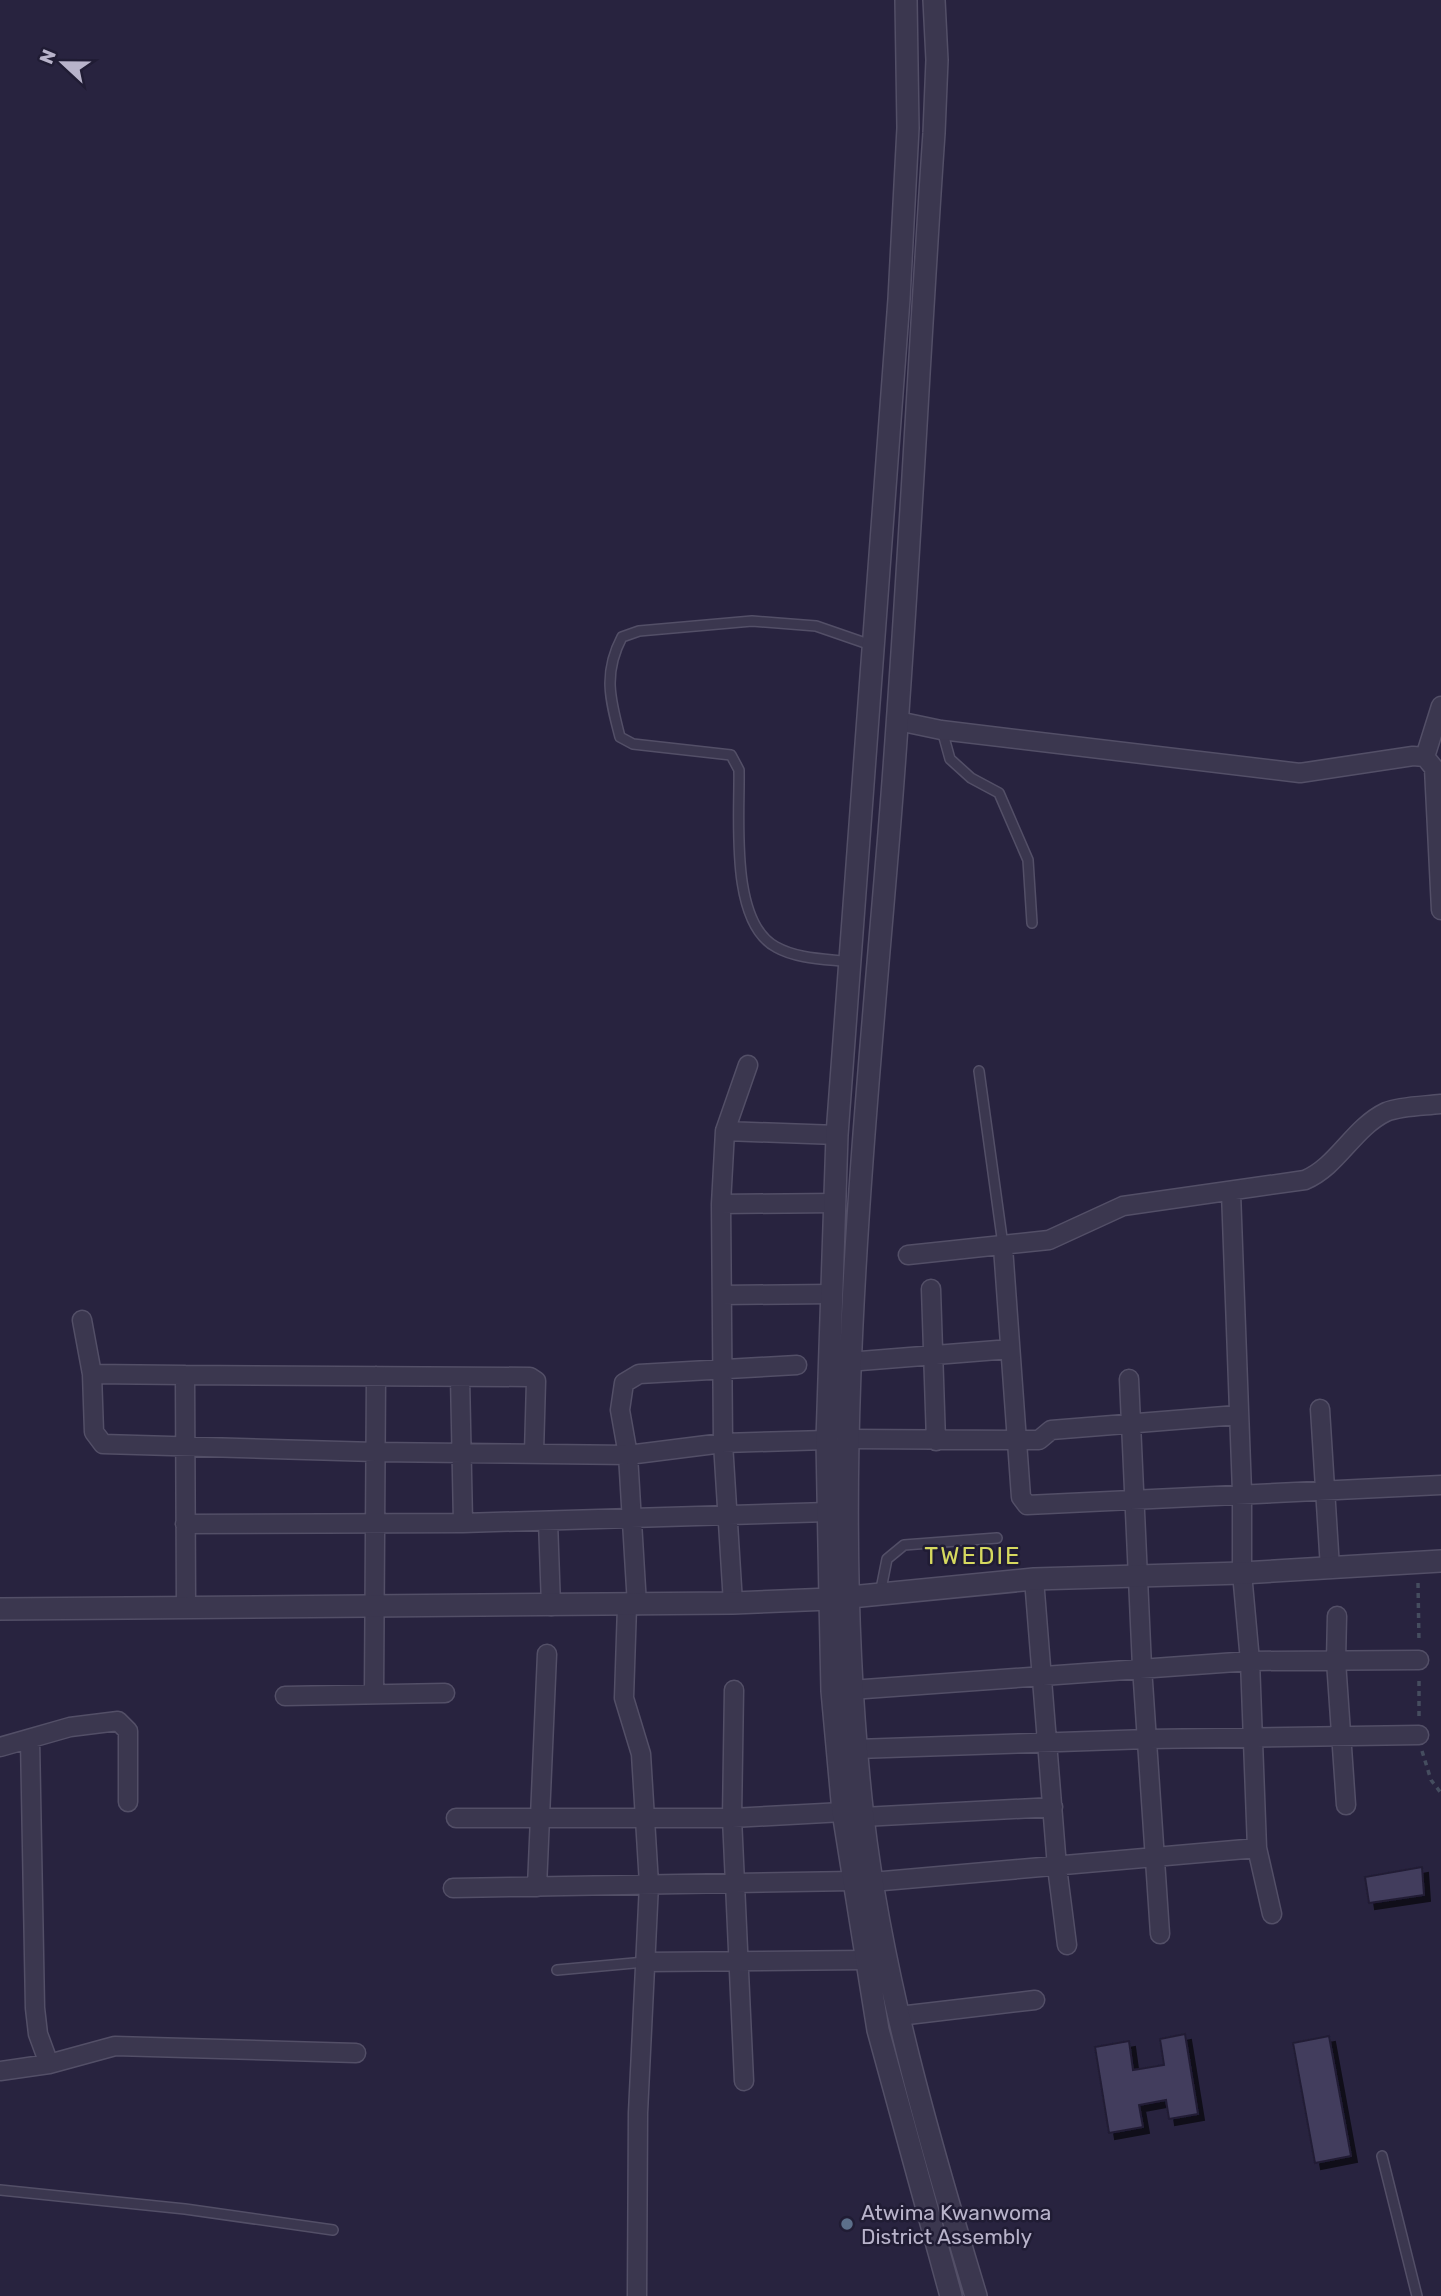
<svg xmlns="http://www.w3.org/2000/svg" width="1441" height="2296" viewBox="0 0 1441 2296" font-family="Rubik,sans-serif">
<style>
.building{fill:#423d5d;stroke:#221e36;stroke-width:2;filter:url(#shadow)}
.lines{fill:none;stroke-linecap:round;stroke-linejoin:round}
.service-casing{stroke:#534f67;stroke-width:12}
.minor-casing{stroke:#534f67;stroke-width:21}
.tertiary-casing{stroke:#534f67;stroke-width:24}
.path{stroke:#454d5f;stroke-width:3.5;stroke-dasharray:5 5;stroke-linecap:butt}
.service{stroke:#3b374f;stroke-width:9}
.minor{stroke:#3b374f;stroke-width:18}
.tertiary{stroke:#3b374f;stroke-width:21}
.service-dot{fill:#5c6f8a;stroke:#201c34;stroke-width:2.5}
.labels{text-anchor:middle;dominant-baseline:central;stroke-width:5;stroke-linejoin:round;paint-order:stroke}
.poi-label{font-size:21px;fill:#b8b3ca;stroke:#201c34;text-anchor:start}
.quarter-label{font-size:24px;letter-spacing:2px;fill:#d6d95f;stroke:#201c34}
</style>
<defs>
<filter id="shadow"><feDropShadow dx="6" dy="6" stdDeviation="0" flood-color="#0009"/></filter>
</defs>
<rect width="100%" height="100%" fill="#28233f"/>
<path class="building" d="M 1422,1867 L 1424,1895 L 1369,1903 L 1365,1877 Z
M 1185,2034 L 1198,2114 L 1169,2119 L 1166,2100 L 1139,2105 L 1143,2127 L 1109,2133 L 1095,2047 L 1129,2041 L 1133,2070 L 1164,2065 L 1160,2039 Z
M 1329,2036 L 1351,2156 L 1315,2163 L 1293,2043 Z"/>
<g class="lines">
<defs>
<path id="service" d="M 942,730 L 950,759 L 971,778 L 999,793 L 1028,860 L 1032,923
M 850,962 C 826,959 797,959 776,947 C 729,922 740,816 739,770 L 731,755 L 633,744 L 620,737 C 610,699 603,673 622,637 L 639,631 L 752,621 L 816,626 L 871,645
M 979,1071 L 1003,1245
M 880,1594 L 887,1559 L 904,1545 L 997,1538
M 557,1970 L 645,1962
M 1382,2156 L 1417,2296
M 0,2190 L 185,2209 L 333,2230"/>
<path id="minor" d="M 898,721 L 941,730 L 1300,773 L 1413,756 L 1425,757 L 1434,768 L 1441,910
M 1425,757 L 1441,706
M 725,1131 L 837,1135
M 1231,1192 L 1242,1492 L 1242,1573 L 1250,1661 L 1257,1848 L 1272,1914
M 721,1204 L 835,1203
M 1003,1247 L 1021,1497 L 1027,1505 L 1441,1485
M 908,1255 L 1049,1240 L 1123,1206 L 1305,1180 C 1338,1166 1353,1128 1386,1112 C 1401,1106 1424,1106 1441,1104
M 931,1289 L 936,1441
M 722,1295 L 832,1294
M 82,1320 L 92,1374 L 94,1432 L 103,1444 L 375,1452 L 628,1455 L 723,1443 L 827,1440
M 848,1362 L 1010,1349
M 92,1374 L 185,1375
M 460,1377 L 463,1523
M 1129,1379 L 1142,1667 L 1160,1934
M 1320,1409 L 1330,1568
M 848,1439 L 1039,1440 L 1051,1430 L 1237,1415
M 548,1521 L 551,1606
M 185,1524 L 463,1523 L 828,1512
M 1034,1579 L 1057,1867 L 1067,1945
M 733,1603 L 723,1443 L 721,1204 L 725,1131 L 748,1065
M 637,1605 L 628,1455 L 620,1410 L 624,1383 L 639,1374 L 797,1365
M 186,1606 L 185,1375 L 530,1377 L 536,1381 L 534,1453
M 627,1606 L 624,1698 L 641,1754 L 649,1884 L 638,2113 L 637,2296
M 1337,1616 L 1336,1661 L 1346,1805
M 734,1690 L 732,1818 L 744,2081
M 851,1690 L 1250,1661 L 1419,1660
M 374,1694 L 376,1376
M 285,1696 L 445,1693
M 30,1739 L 35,2008 L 38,2034 L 49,2064
M 0,1747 L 70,1727 L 118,1721 L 128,1731 L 128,1802
M 857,1749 L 1148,1739 L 1419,1735
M 863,1817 L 1053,1807
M 456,1818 L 732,1818 L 843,1812
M 872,1882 L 1257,1848
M 537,1887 L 547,1654
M 453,1888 L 853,1881
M 645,1962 L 866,1960
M 899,2016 L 1035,2000
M 0,2071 L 49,2064 L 115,2046 L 356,2053"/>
<path id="tertiary" d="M 906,0 L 908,128 L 899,299 L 837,1135 L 827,1440 L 830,1599 L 832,1691 L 843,1812 L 878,2030 L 951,2296
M 934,0 L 937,60 L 934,133 C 918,366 908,600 889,833 C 862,1160 826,1489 863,1817 C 882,1979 929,2140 976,2296
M 0,1609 L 733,1603 L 830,1599 L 1034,1579 L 1242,1573 L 1441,1561"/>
</defs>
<use href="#service" class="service-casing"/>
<use href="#minor" class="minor-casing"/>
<use href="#tertiary" class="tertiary-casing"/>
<path class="path" d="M 1418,1583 L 1419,1642
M 1419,1716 L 1419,1678
M 1422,1751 L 1431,1780 L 1441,1793"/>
<use href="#service" class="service"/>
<use href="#minor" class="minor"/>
<use href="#tertiary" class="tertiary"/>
</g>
<circle class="service-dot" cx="847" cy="2224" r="7"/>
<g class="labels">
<g class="poi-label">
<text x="861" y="2212">Atwima Kwanwoma<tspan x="861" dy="24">District Assembly</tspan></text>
</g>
<g class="quarter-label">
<text x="973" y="1556">TWEDIE</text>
</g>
</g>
<g transform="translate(63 63) rotate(292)" stroke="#201c34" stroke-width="5" paint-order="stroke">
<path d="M0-5L12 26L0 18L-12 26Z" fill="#b8b3ca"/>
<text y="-10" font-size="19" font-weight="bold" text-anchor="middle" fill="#b8b3ca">N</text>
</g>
</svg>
